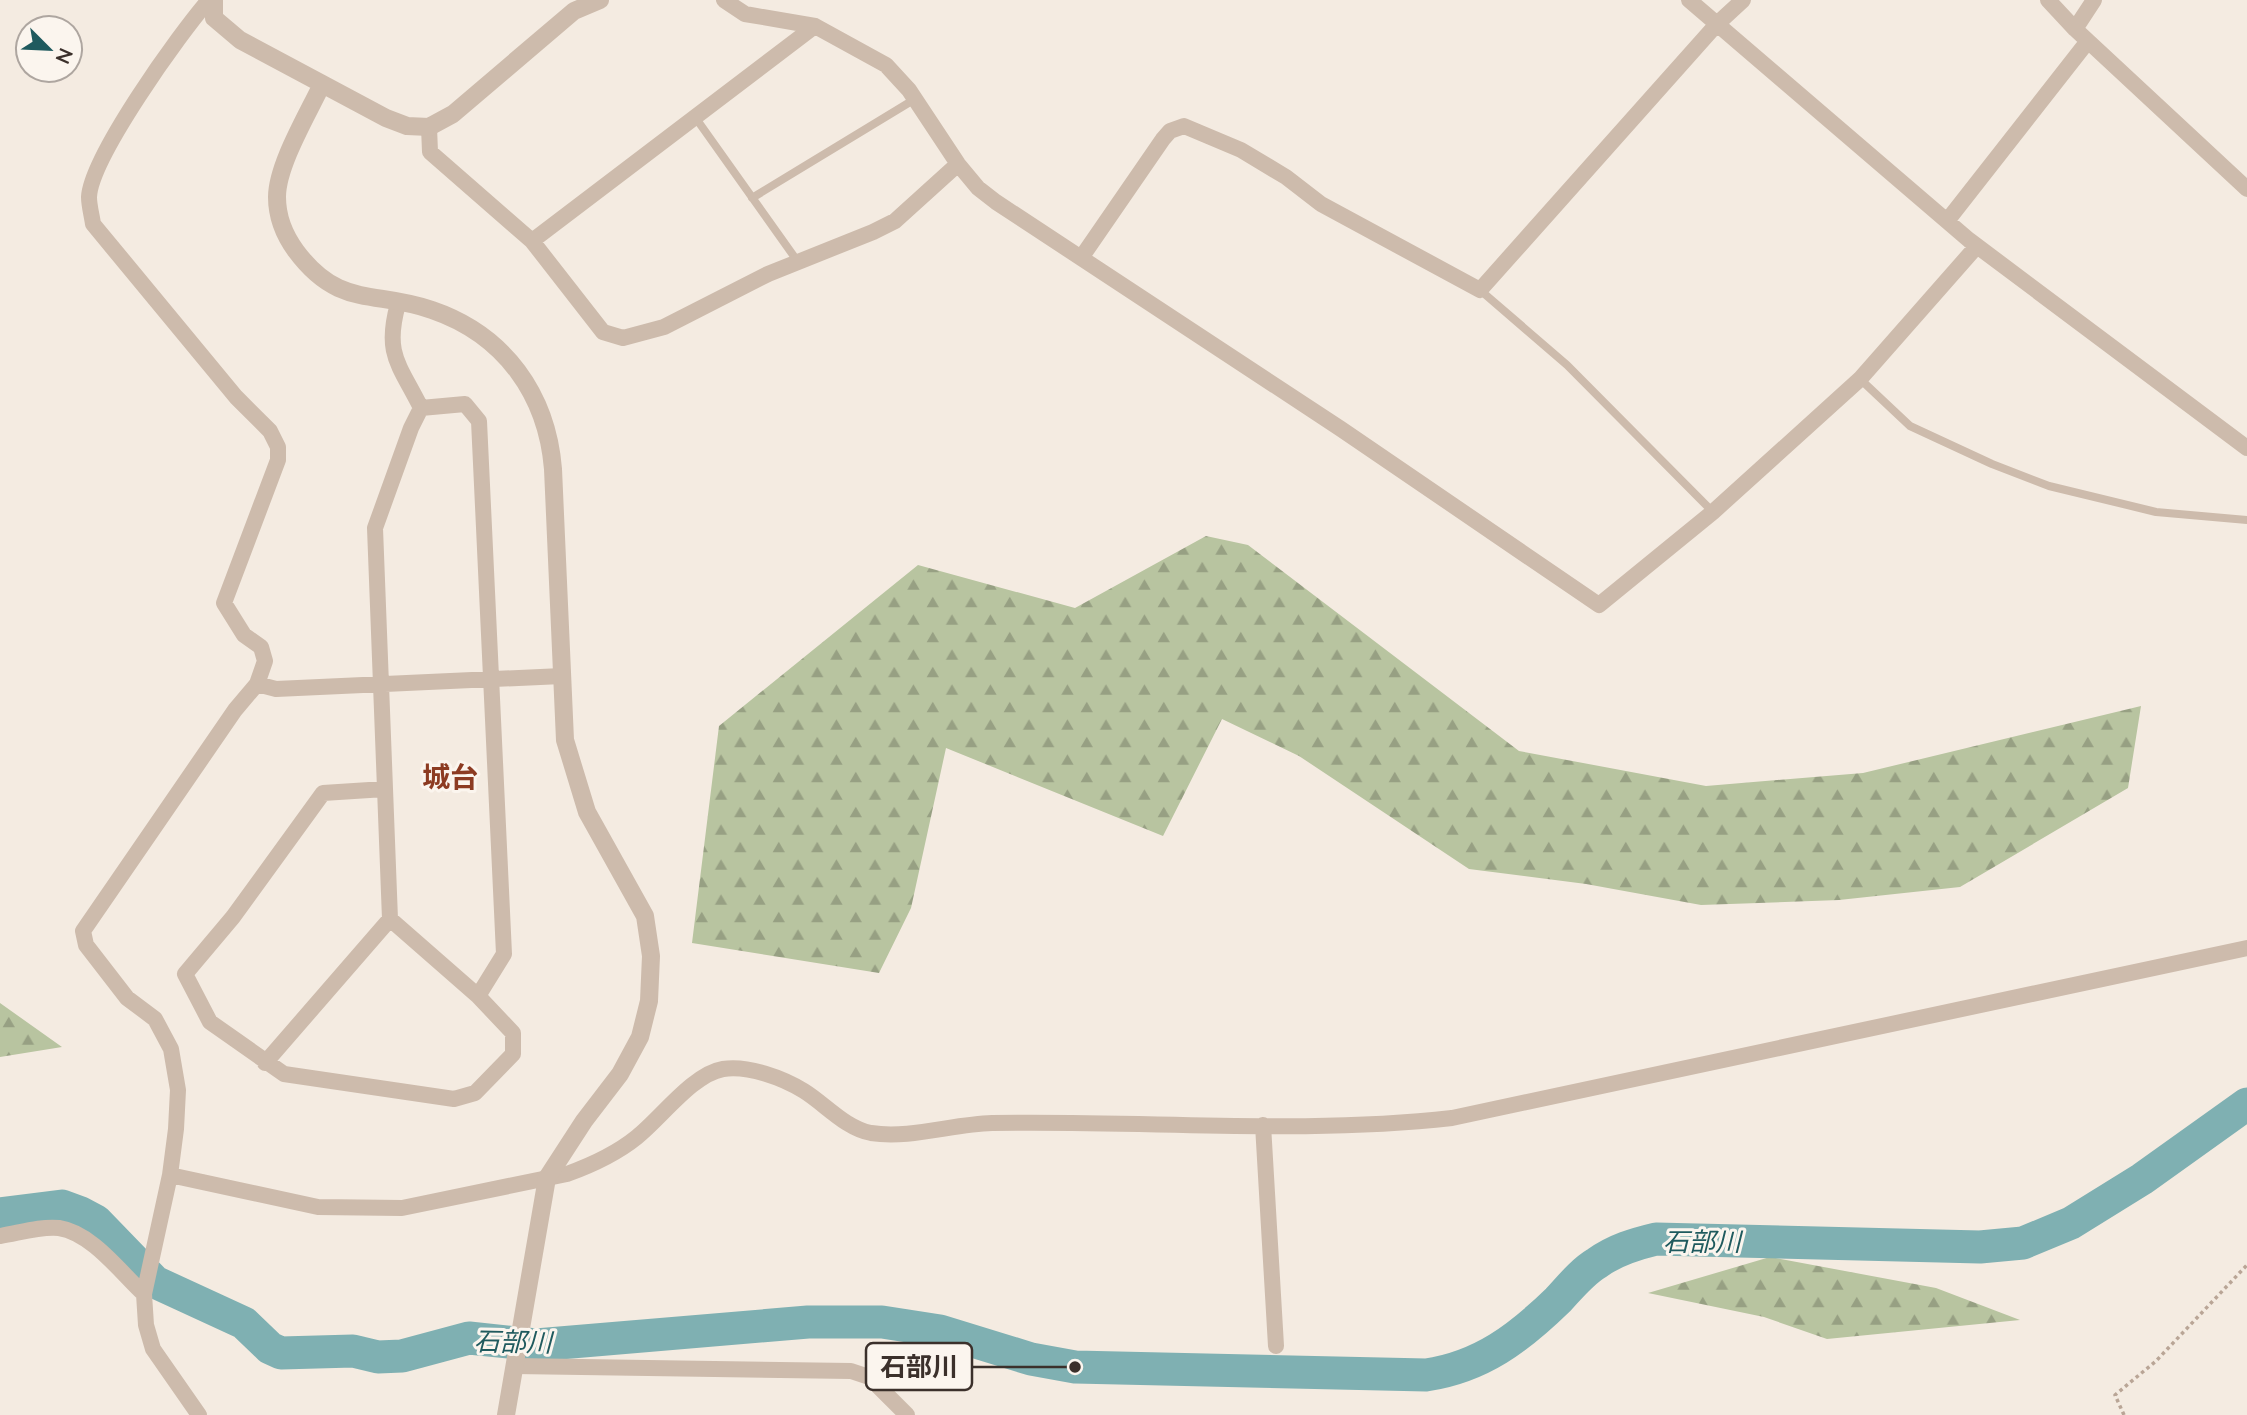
<svg xmlns="http://www.w3.org/2000/svg" width="2247" height="1415" viewBox="0 0 2247 1415" font-family="Lato,'Noto Sans JP',sans-serif">
<style>
.forest{fill:url(#forest-firs)}
.lines{fill:none;stroke-linecap:round;stroke-linejoin:round}
.river{stroke:#7fb0b2;stroke-width:33}
.path{stroke:#b9a596;stroke-width:3.5;stroke-dasharray:3.5 3.5;stroke-linecap:butt}
.service{stroke:#cdbbac;stroke-width:8}
.minor{stroke:#cdbbac;stroke-width:16}
.tertiary{stroke:#cdbbac;stroke-width:18}
.labels{text-anchor:middle;dominant-baseline:central;stroke-width:6;stroke-linejoin:round;paint-order:stroke}
.water-label{font-size:26px;font-style:italic;fill:#1f5a5e;stroke:#fbf5ee}
.quarter-label{font-size:28px;font-weight:bold;fill:#8c3b22;stroke:#fbf5ee}
.leader{fill:none;stroke:#3b302b;stroke-width:2.5}
.callout-dot{fill:#3b302b;stroke:#fbf5ee;stroke-width:2.5}
.callout{fill:#fbf5ee;stroke:#3b302b;stroke-width:2.5}
.callout-label{font-size:26px;text-anchor:middle;font-weight:bold;fill:#3b302b}
</style>
<defs>
<pattern id="forest-firs" width="22" height="20" patternUnits="userSpaceOnUse" patternTransform="scale(1.75)"><rect width="22" height="20" fill="#b8c4a0"/><path d="M5 1l3.5 6h-7zM16 11l3.5 6h-7z" fill="#97a083"/></pattern>
</defs>
<rect width="100%" height="100%" fill="#f4ebe1"/>
<path class="forest" d="M 1206,536 L 1248,545 L 1519,751 L 1706,786 L 1863,773 L 2141,706 L 2128,788 L 1960,887 L 1839,900 L 1701,905 L 1586,884 L 1469,869 L 1299,756 L 1222,719 L 1163,836 L 946,748 L 911,908 L 879,973 L 692,943 L 719,726 L 918,565 L 1075,608 Z
M 0,1003 L 62,1047 L 0,1057 Z
M 1770,1257 L 1936,1288 L 2020,1320 L 1827,1339 L 1764,1317 L 1648,1293 Z"/>
<g class="lines">
<path class="river" d="M 0,1214 L 62,1206 L 81,1213 L 96,1221 L 155,1282 L 244,1323 L 270,1348 L 281,1353 L 353,1351 L 378,1357 L 402,1356 L 469,1338 L 536,1345 L 808,1322 L 882,1322 L 940,1331 L 1031,1359 L 1075,1367 L 1426,1375 C 1481,1367 1519,1338 1558,1300 C 1570,1287 1582,1272 1597,1263 C 1615,1250 1635,1244 1656,1239 L 1980,1247 L 2023,1243 L 2071,1223 L 2142,1179 L 2247,1104"/>
<path class="path" d="M 2124,1415 L 2115,1395 L 2156,1361 L 2247,1265"/>
<path class="service" d="M 695,117 L 798,262
M 752,198 L 915,99
M 1480,290 L 1567,365 L 1713,512
M 1860,379 L 1910,426 L 1992,464 L 2049,486 L 2156,512 L 2247,520"/>
<path class="minor" d="M 724,0 L 745,14 L 815,26 L 886,65 L 909,90 L 958,164 L 978,188 L 996,202 L 1341,429 L 1599,605 L 1713,512 L 1860,379 L 1977,246
M 1689,0 L 1969,240 L 2247,448
M 2048,0 L 2075,29 L 2247,189
M 2075,29 L 2094,0
M 429,127 L 430,152 L 532,241 L 603,332 L 623,338 L 664,327 L 768,274 L 873,232 L 895,221 L 958,164
M 1947,221 L 2088,41
M 532,241 L 815,26
M 1081,258 L 1163,139 L 1170,131 L 1184,126 L 1241,150 L 1286,177 L 1321,204 L 1480,290 L 1717,24 L 1743,0
M 398,304 C 384,354 399,364 421,408
M 421,408 L 465,404 L 479,421 L 504,954 L 478,996
M 257,684 L 276,689 L 562,676
M 385,789 L 323,793 L 233,917 L 185,974 L 210,1022 L 284,1074 L 454,1099 L 475,1093 L 513,1054 L 513,1033 L 478,996 L 390,919
M 265,1063 L 390,919 L 375,528 L 411,428 L 421,408
M 1263,1125 L 1276,1346
M 170,1175 L 318,1207 L 402,1208 L 567,1174 C 592,1165 616,1154 637,1137 C 661,1118 693,1074 723,1069 C 748,1065 783,1078 804,1091 C 825,1104 845,1128 871,1133 C 910,1139 953,1124 992,1123 C 1145,1120 1300,1135 1452,1118 L 2247,948
M 0,1236 C 19,1233 40,1226 59,1228 C 92,1233 121,1273 144,1294
M 515,1366 L 851,1371 L 869,1377 L 907,1415
M 199,1415 L 153,1349 L 146,1325 L 144,1294 L 170,1175 L 176,1129 L 178,1090 L 171,1049 L 155,1019 L 127,998 L 86,945 L 83,931 L 235,710 L 257,684 L 265,661 L 261,647 L 244,635 L 224,603 L 278,460 L 278,447 L 270,431 L 236,397 L 93,224 C 92,216 89,206 89,197 C 91,157 180,33 209,0"/>
<path class="tertiary" d="M 214,0 L 214,18 L 240,40 L 386,118 L 407,126 L 429,127 L 453,114 L 574,11 L 600,0
M 322,84 C 308,114 277,165 277,197 C 277,217 285,236 296,251 C 339,309 375,290 432,310 C 505,335 547,395 553,469 L 565,740 L 587,812 L 645,916 L 651,956 L 649,1001 L 640,1037 L 620,1074 L 584,1121 L 547,1178 L 506,1415"/>
</g>
<g class="labels">
<g class="water-label">
<text x="1702" y="1241">石部川</text>
<text transform="translate(513 1341) rotate(1)">石部川</text>
</g>
<g class="quarter-label">
<text x="450" y="776">城台</text>
</g>
</g>
<path class="leader" d="M1075 1367L972 1367"/>
<circle class="callout-dot" cx="1075" cy="1367" r="7"/>
<rect class="callout" x="866" y="1343" width="106" height="47" rx="7"/>
<g class="callout-label">
<text x="919" y="1376">石部川</text>
</g>
<g transform="translate(49 49) rotate(114)"><circle r="33" fill="#fbf5ee" stroke="#aea6a0" stroke-width="2"/>
<path d="M0-5L12 26L0 18L-12 26Z" fill="#1f5a5e"/>
<text y="-10" font-size="19" font-weight="bold" text-anchor="middle" fill="#3b302b">N</text>
</g>
</svg>
